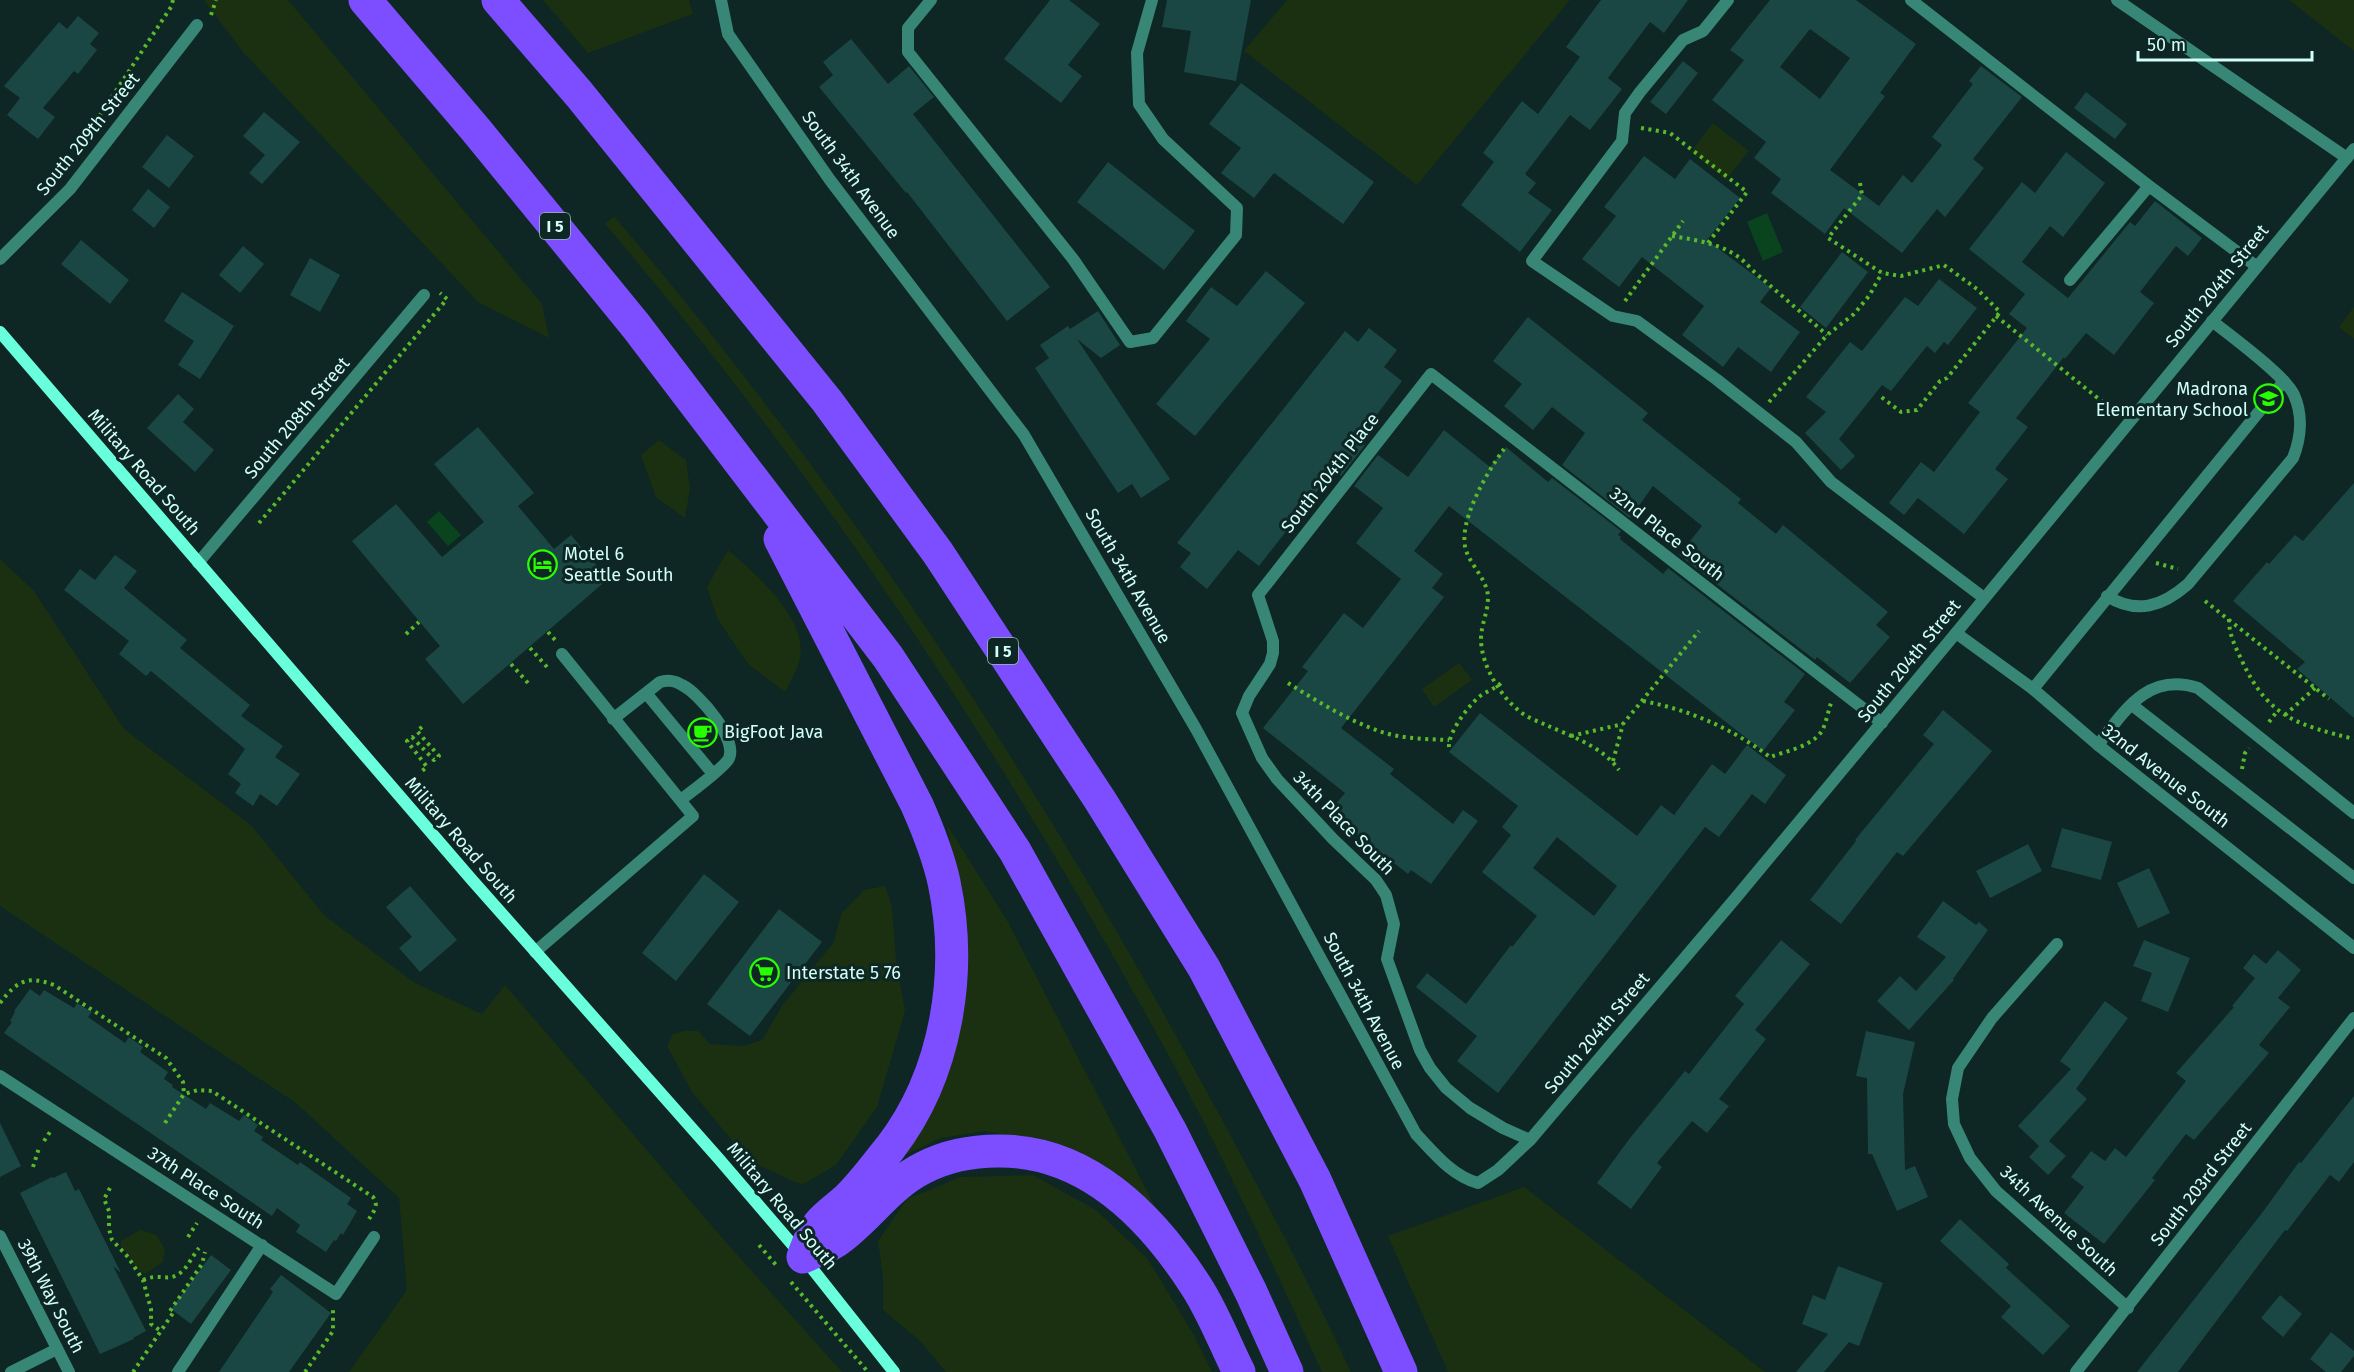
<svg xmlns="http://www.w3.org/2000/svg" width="2354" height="1372" viewBox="0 0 2354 1372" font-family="'Fira Sans',sans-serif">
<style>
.green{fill:#1a3011}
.water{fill:#09441f}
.building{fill:#1a4744;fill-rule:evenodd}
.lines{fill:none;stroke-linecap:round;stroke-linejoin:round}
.path{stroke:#59ba2c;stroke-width:4;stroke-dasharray:3 4.5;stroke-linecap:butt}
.service{stroke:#388675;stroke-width:12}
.minor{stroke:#388675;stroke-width:12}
.tertiary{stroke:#388675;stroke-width:12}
.secondary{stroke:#6affdc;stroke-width:12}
.motorway{stroke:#7c4eff;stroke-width:33}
.labels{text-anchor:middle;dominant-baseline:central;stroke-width:6;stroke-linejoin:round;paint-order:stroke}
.shield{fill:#0e2624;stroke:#98beb9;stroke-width:1.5}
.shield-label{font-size:16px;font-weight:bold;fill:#d3fff9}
.street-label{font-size:18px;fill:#d3fff9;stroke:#0e2624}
.poi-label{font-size:18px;fill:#d3fff9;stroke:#0e2624;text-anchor:start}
</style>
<rect width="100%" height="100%" fill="#0e2624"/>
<path class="green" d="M 204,0 L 288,0 L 542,304 L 549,338 L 478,302 L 243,52 Z
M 543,0 L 689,0 L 693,14 L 588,53 Z
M 1287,0 L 1570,0 L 1417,185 L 1244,51 Z
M 2289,0 L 2354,0 L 2354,51 Z
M 1713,123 L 1749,151 L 1726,180 L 1691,152 Z
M 614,216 C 842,484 1034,774 1202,1083 C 1254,1178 1305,1274 1351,1372 L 1322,1372 C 1269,1256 1216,1140 1154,1029 C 997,744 816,471 605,224 Z
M 2354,307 L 2354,339 L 2339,327 Z
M 659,440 L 686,460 L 690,488 L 685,518 L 656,497 L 641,455 Z
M 728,550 C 755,573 808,619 800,658 C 798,669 790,682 785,692 L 748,664 L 717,618 L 707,587 Z
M 0,559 L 34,591 L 124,729 L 251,825 L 325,916 L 415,983 L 482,1014 L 505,985 L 724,1240 L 842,1372 L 349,1372 L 407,1290 L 399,1198 L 296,1103 L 0,906 Z
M 1459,663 L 1472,680 L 1434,707 L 1422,689 Z
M 947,825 L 1008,922 L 1162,1220 L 1059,1145 L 985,1131 L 941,1138 L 892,1161 L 961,902 Z
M 885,886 L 892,907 L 896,959 L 905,1011 L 877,1107 L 836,1165 L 802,1185 L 749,1161 L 692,1092 L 667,1046 L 673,1034 L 685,1031 L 698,1031 L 710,1044 L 744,1046 L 762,1040 L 782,1006 L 834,942 L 841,914 L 864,890 Z
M 1033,1175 L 1096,1210 L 1147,1258 L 1194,1335 L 1212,1372 L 946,1372 L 920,1341 L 883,1310 L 883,1277 L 878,1241 L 907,1199 L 961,1177 Z
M 1524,1187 L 1765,1372 L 1448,1372 L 1388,1236 Z
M 140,1230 L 157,1235 L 165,1250 L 163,1262 L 145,1274 C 135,1269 128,1254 121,1246 L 121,1241 Z"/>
<path class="water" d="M 1767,213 L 1783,252 L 1763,261 L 1747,222 Z
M 439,511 L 461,535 L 448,546 L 427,522 Z"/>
<path class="building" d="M 1050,0 L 1069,0 L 1100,24 L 1068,65 L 1082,76 L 1061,103 L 1004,59 Z
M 1167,0 L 1251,0 L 1236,81 L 1184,72 L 1191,31 L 1162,27 Z
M 1601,0 L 1688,0 L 1664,33 L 1650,22 L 1608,78 L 1622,89 L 1590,130 L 1570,115 L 1525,174 L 1536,183 L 1528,193 L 1552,210 L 1520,252 L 1461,205 L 1494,162 L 1483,153 L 1522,101 L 1538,114 L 1580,57 L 1566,47 Z
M 1770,0 L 1856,0 L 1916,44 L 1880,93 L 1885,96 L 1830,170 L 1879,206 L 1903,175 L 1912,183 L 1942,145 L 1932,137 L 1973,84 L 1969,81 L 1981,66 L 2022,97 L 1973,159 L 1984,168 L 1945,217 L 1937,209 L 1902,253 L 1844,208 L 1825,234 L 1771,193 L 1781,179 L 1754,158 L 1766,142 L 1712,100 L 1744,60 L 1730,50 ZM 1810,29 L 1850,58 L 1820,99 L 1780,67 Z
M 78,16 L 99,33 L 90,44 L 97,50 L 78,74 L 74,71 L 43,108 L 55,117 L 38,139 L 7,115 L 20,98 L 4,86 L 59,22 L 67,29 Z
M 851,39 L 888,84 L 909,66 L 934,97 L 913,114 L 1050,287 L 1007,321 L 907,192 L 906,193 L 819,87 L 833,75 L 823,62 Z
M 1683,61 L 1698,73 L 1666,114 L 1650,102 Z
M 1241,83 L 1374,182 L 1343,224 L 1274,173 L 1254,198 L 1221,173 L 1241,148 L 1209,124 Z
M 2086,92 L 2127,124 L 2115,139 L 2074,108 Z
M 264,112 L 300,142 L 262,184 L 249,173 L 265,155 L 243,136 Z
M 167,135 L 194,156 L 169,188 L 142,167 Z
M 2066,152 L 2105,183 L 2063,237 L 2050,226 L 2022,262 L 2068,298 L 2130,222 L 2135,226 L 2155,201 L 2202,238 L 2188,256 L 2176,246 L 2140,292 L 2154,303 L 2114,355 L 2086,333 L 2065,359 L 2064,357 L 2016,418 L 2028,427 L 1995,469 L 2008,479 L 1964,534 L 1918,498 L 1904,515 L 1889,503 L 1921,462 L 1934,472 L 1980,412 L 1968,403 L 2027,328 L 2009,314 L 2025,294 L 1969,249 L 2022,182 L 2035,193 Z
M 1644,156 L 1675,179 L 1690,159 L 1740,198 L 1707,240 L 1771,288 L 1760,302 L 1800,332 L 1771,372 L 1738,347 L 1723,367 L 1682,335 L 1704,306 L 1642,257 L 1619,287 L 1582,259 L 1616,216 L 1604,207 Z
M 1108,162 L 1195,231 L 1164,270 L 1077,202 Z
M 148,189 L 170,207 L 154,228 L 132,210 Z
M 81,240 L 129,280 L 110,304 L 61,264 Z
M 243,246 L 264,264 L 240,293 L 219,275 Z
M 1842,252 L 1868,272 L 1826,328 L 1800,307 Z
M 310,258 L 340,275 L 320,312 L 290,295 Z
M 1266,271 L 1305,303 L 1195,436 L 1156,404 L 1210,339 L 1186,321 L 1211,287 L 1237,306 Z
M 1939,279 L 1977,308 L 1948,345 L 1944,342 L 1935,353 L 1927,346 L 1891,391 L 1882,385 L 1839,439 L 1855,456 L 1841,470 L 1805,433 L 1826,412 L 1806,397 L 1850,342 L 1862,351 L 1905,297 L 1918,306 Z
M 182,292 L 234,326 L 200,379 L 178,365 L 194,341 L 164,321 Z
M 1098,311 L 1120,345 L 1101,358 L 1077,339 L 1170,479 L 1141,498 L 1132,484 L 1118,493 L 1035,368 L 1049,358 L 1040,345 L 1068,326 L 1070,329 Z
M 1528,317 L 1648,413 L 1642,420 L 1741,499 L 1738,503 L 1776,534 L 1783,525 L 1888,612 L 1876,625 L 1890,637 L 1850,683 L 1817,657 L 1815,660 L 1679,555 L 1702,526 L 1653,486 L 1630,518 L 1562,465 L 1585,433 L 1552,407 L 1533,430 L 1504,406 L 1522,384 L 1493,361 Z
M 1369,328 L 1397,350 L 1384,367 L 1402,381 L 1358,440 L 1365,445 L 1341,476 L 1333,471 L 1259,566 L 1238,550 L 1207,589 L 1180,567 L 1191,553 L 1177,543 L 1345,331 L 1358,342 Z
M 178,394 L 194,409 L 183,422 L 214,450 L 195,472 L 147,428 Z
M 478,427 L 534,493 L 518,506 L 554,549 L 571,535 L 608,579 L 463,704 L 425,659 L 440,646 L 352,541 L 396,504 L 442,557 L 484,522 L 434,464 Z
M 1444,430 L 1490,467 L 1506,447 L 1548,482 L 1552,478 L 1621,531 L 1618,535 L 1621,537 L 1620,539 L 1663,574 L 1668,568 L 1805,674 L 1784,702 L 1795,710 L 1763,751 L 1449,506 L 1414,551 L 1443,574 L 1432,588 L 1444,597 L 1341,728 L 1394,769 L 1390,774 L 1453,824 L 1463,810 L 1478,821 L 1431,884 L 1411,870 L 1408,874 L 1329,812 L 1345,793 L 1263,728 L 1308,671 L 1302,667 L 1344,613 L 1363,628 L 1401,579 L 1356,543 L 1383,508 L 1354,486 L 1378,455 L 1408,477 Z
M 2354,483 L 2354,718 L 2297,669 L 2305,662 L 2233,601 L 2267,562 L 2269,564 L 2295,535 L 2303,541 Z
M 115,555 L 137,571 L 124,588 L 187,640 L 180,648 L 250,705 L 241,716 L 283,746 L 275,757 L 300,774 L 277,806 L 260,794 L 253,806 L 235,793 L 241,784 L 228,774 L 245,749 L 151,671 L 146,676 L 119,654 L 129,641 L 64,590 L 80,569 L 95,580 Z
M 1943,710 L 1992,751 L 1903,856 L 1897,852 L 1841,924 L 1810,900 L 1856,841 L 1855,840 L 1934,744 L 1923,735 Z
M 1480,713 L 1637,836 L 1661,805 L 1674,815 L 1712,764 L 1725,774 L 1747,745 L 1786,775 L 1765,804 L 1752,794 L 1719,837 L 1705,827 L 1498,1093 L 1457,1061 L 1477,1036 L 1416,987 L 1427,973 L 1466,1004 L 1511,945 L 1512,947 L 1537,916 L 1482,872 L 1511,835 L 1502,827 L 1518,806 L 1449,752 ZM 1557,837 L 1617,886 L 1594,916 L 1533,868 Z
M 2062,828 L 2112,842 L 2101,880 L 2051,867 Z
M 2028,844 L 2042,871 L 1990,898 L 1976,871 Z
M 2149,868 L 2170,913 L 2138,928 L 2117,883 Z
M 704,874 L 739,902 L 676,981 L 642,953 Z
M 410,886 L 457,940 L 420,972 L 399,948 L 412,937 L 386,907 Z
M 1943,901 L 1976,925 L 1979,922 L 1988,930 L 1953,979 L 1954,980 L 1909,1030 L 1877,1001 L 1900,976 L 1916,991 L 1946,957 L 1917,937 Z
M 779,909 L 822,942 L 750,1036 L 707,1004 Z
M 1781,940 L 1810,964 L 1755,1030 L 1766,1039 L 1719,1099 L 1729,1106 L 1707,1133 L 1692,1121 L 1657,1163 L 1662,1167 L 1631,1209 L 1597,1183 L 1630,1138 L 1685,1071 L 1689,1074 L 1744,1004 L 1735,996 Z
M 2144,940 L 2190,958 L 2168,1012 L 2141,1001 L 2152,973 L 2133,966 Z
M 2278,950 L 2301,970 L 2278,998 L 2290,1007 L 2259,1045 L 2269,1053 L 2194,1140 L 2186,1134 L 2152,1178 L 2155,1180 L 2104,1244 L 2064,1213 L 2084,1187 L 2071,1177 L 2091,1151 L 2105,1161 L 2115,1148 L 2126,1157 L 2186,1081 L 2176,1073 L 2234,1007 L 2232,1006 L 2255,978 L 2243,968 L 2254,954 L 2266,964 Z
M 30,989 L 40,996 L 44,990 L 74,1008 L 77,1003 L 92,1012 L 88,1017 L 125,1043 L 129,1037 L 143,1047 L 140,1052 L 168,1072 L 164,1079 L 173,1085 L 172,1087 L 206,1109 L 210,1103 L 239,1121 L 244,1115 L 258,1125 L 254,1131 L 263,1137 L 261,1140 L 298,1165 L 300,1162 L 351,1198 L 347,1204 L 357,1211 L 343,1235 L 341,1233 L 336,1241 L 334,1240 L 326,1252 L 296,1232 L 300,1225 L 277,1208 L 272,1216 L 4,1033 L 12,1022 L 10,1021 L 15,1012 L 14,1011 Z
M 2105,1001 L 2128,1018 L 2076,1089 L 2087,1099 L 2049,1141 L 2066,1156 L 2048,1175 L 2029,1157 L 2039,1146 L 2018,1126 L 2071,1069 L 2060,1061 Z
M 1866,1031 L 1915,1042 L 1903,1094 L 1905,1170 L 1915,1166 L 1928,1197 L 1897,1211 L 1872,1154 L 1868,1154 L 1867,1078 L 1856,1076 Z
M 2354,1096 L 2354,1162 L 2339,1182 L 2330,1175 L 2287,1231 L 2285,1230 L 2178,1372 L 2137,1372 L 2262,1213 L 2299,1162 L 2301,1163 Z
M 0,1123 L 21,1166 L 0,1177 Z
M 66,1172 L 75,1191 L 79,1189 L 121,1273 L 113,1266 L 146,1331 L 133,1338 L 134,1339 L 100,1354 L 20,1193 L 52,1177 L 53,1178 Z
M 1960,1219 L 2009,1264 L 2006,1268 L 2070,1326 L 2043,1355 L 2001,1317 L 2011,1306 L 1940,1241 Z
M 211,1255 L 231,1270 L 191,1324 L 171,1309 Z
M 1838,1266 L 1883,1283 L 1859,1346 L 1849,1342 L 1824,1372 L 1796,1372 L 1828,1334 L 1802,1324 L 1813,1295 L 1825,1300 Z
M 281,1275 L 331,1313 L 289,1372 L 219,1372 L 273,1292 L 270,1289 Z
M 2280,1295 L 2302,1314 L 2283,1337 L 2261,1318 Z
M 2331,1332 L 2354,1351 L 2354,1356 L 2341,1372 L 2326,1372 L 2310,1359 Z"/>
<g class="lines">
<path class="path" d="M 211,15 L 216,0
M 1641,128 L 1670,133 L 1747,192 L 1708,243
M 87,135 L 171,7 L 173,0
M 1860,183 L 1862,195 L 1828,238 L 1882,273 L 1901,276 L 1944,265 L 1977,289 L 2000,312 L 1947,378 L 1940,381 L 1917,410 L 1901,412 L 1880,396
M 1672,236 C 1701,241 1732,245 1751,269 L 1827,335
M 1625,301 L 1683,221
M 1996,316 L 2115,412
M 1769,402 L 1827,335 L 1854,314 L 1869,296 L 1882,273
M 1504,449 C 1487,472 1455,526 1467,553 C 1473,568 1488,581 1488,598 C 1488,612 1481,625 1481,639 C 1481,664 1499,694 1518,710 C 1526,717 1537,721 1546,725 C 1571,736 1603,747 1619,770
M 259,523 L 447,299 L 440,293
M 2156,563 L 2178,569
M 2205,601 L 2329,699
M 2229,619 C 2229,636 2236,648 2243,663 C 2269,718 2299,725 2354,739
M 548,632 L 556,641
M 406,634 L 419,622
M 530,648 L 547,667
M 511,664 L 528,683
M 1288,683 C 1317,701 1347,720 1379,731 C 1401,739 1426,739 1449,740
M 1643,701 C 1690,710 1731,728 1770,757 C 1786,751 1811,747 1822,731 C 1826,723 1828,712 1831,703
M 2285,715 L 2315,688
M 2269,722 L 2278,710
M 422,727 L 417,731 L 439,756 L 434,760 L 412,737 L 407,741 L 427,767 L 422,771
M 1571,736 L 1623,724
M 1449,747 C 1448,733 1468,706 1479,697 C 1486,691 1496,689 1503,681
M 1613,761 L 1623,724 L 1699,631
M 2242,769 L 2245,753 L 2249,748
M 0,1003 C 17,981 27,975 54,985 L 166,1058 L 183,1082 L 184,1094
M 165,1123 L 184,1094 L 198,1090 L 212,1091 L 373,1197 C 379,1205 374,1211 369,1219
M 44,1141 L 52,1129
M 33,1167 L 39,1148
M 110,1188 L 104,1199 L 109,1211 L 109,1229 L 112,1240 L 128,1257 L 143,1280 L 151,1309 L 151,1324 L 162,1332
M 188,1237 L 197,1223
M 759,1245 L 776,1265
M 143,1280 C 158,1273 167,1281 177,1275 C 187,1270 192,1256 199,1248
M 791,1282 L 868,1372
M 133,1372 L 173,1313 L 170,1311 L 202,1264 L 205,1252
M 305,1372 L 333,1331 L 333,1310"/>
<path class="service" d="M 931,0 L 908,28 L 908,52 L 1073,259 L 1130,342 L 1153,338 L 1236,235 L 1237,208 L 1163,139 L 1139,104 L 1137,53 L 1152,0
M 1728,0 L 1703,31 L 1683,40 L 1640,92 L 1625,113 L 1622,141 L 1532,261 L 1613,316 L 1637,321 L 1716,379 L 1796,442 L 1831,482 L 1984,598
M 1911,0 L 2149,186 L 2256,266
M 2070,280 L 2149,186
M 2107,596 C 2137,615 2163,606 2188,584 L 2293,458 C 2301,438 2303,415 2294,395 C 2287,377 2230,335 2212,321
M 2033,689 L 2284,381
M 646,693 L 713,774
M 2132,705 L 2354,878
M 613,719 L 660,682 C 668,680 674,680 682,685 C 699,693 740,741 728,760 C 720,771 692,791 681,800
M 2098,745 C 2125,710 2148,672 2198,688 L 2354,813"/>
<path class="minor" d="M 721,0 L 728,34 L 830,180 L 1024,435 L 1196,729 L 1416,1134 C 1434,1153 1452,1176 1478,1183 L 1498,1170 L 1530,1140 L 1734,900 L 1956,633
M 2117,0 L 2347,158
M 0,259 L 70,189 L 197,25
M 198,563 L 424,295
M 2057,944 L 1992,1018 L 1958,1068 L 1952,1099 L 1954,1124 L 1970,1158 L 1996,1191 L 2128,1308
M 535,952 L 693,816 L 562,654
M 0,1076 L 336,1294 L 374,1237
M 1530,1140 L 1503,1128 L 1470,1108 L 1446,1088 L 1430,1068 L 1420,1050 L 1387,959 L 1394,924 L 1386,895 L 1376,880 L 1333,839 L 1277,779 L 1262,758 L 1242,713 L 1249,696 L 1270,664 L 1273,653 L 1273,641 L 1258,595 L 1431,374 L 1882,723
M 0,1236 L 69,1372
M 11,1372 L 57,1349
M 178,1372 L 262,1245
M 2076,1372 L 2354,1018"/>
<path class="tertiary" d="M 2354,149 L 1956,633 L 2033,689 L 2098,745 L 2354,948"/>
<path class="secondary" d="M 0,332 L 472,880 L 719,1159 L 803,1257 L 894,1372"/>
<path class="motorway" d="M 365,0 L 476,130 L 636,326 L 888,657 L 1015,851 L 1170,1130 L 1251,1292 L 1287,1372
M 498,0 L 579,94 L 827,401 L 938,553 L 1100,800 L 1204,968 L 1315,1180 L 1401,1372
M 780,539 L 917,805 C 928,830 938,855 944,882 C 963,972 947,1074 890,1148 C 877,1164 864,1182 849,1197 C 840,1206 827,1214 819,1224 C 811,1233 807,1247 803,1257
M 803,1257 C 815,1251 829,1247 839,1239 C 869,1217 889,1185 923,1168 C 946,1156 972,1151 998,1151 C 1086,1150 1151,1216 1196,1286 C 1213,1312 1225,1344 1239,1372"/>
</g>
<defs>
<symbol id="school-ring" viewBox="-11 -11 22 22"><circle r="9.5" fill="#0e2624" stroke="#28fe00" stroke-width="1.5"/><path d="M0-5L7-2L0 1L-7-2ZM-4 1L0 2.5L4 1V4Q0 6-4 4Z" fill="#28fe00"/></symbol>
<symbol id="hotel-ring" viewBox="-11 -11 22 22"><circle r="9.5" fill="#0e2624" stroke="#28fe00" stroke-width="1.5"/><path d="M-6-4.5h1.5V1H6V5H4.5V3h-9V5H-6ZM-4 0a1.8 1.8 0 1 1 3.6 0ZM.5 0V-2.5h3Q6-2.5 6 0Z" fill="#28fe00"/></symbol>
<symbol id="cafe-ring" viewBox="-11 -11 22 22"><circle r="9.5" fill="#0e2624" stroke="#28fe00" stroke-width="1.5"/><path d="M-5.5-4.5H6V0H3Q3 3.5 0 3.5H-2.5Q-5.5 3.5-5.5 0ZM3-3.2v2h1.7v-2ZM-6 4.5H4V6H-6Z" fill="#28fe00"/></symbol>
<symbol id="supermarket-ring" viewBox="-11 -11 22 22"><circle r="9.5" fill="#0e2624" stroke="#28fe00" stroke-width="1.5"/><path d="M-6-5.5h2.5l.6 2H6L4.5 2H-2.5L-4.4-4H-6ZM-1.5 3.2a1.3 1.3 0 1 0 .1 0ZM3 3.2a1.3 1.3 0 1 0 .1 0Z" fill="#28fe00"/></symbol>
</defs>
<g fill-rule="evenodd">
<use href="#school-ring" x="2252" y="382" width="33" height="33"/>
<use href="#hotel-ring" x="526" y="548" width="33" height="33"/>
<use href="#cafe-ring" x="686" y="716" width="33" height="33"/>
<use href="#supermarket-ring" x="748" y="956" width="33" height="33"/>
</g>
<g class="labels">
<g class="shield">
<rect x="540" y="213" width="30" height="26" rx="4.5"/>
<rect x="988" y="638" width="30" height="26" rx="4.5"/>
</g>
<g class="shield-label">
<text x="555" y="226">I 5</text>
<text x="1003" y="651">I 5</text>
</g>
<g class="street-label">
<text transform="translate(88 134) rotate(-51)">South 209th Street</text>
<text transform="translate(851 175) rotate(54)">South 34th Avenue</text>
<text transform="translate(2217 286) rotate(-51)">South 204th Street</text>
<text transform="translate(297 418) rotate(-50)">South 208th Street</text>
<text transform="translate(144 472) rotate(49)">Military Road South</text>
<text transform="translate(1330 473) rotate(-52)">South 204th Place</text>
<text transform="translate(1667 534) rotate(38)">32nd Place South</text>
<text transform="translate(1128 576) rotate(60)">South 34th Avenue</text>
<text transform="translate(1909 661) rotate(-51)">South 204th Street</text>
<text transform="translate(2166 776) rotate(38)">32nd Avenue South</text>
<text transform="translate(1344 823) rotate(46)">34th Place South</text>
<text transform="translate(461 840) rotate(49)">Military Road South</text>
<text transform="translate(1364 1001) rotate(62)">South 34th Avenue</text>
<text transform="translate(1597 1033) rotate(-50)">South 204th Street</text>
<text transform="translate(2201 1184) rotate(-52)">South 203rd Street</text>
<text transform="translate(206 1188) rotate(33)">37th Place South</text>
<text transform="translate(782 1206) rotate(50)">Military Road South</text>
<text transform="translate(2059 1221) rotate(43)">34th Avenue South</text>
<text transform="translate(51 1296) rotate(63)">39th Way South</text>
</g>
<g class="poi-label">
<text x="2248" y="389" text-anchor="end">Madrona<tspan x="2248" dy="21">Elementary School</tspan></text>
<text x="564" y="554">Motel 6<tspan x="564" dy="21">Seattle South</tspan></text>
<text x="724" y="732">BigFoot Java</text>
<text x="786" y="973">Interstate 5 76</text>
</g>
</g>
<path d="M2138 51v9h174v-9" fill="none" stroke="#d3fff9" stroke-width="3"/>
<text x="2147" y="51" font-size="18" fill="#d3fff9" stroke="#0e2624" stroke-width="4.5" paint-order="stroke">50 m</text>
</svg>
